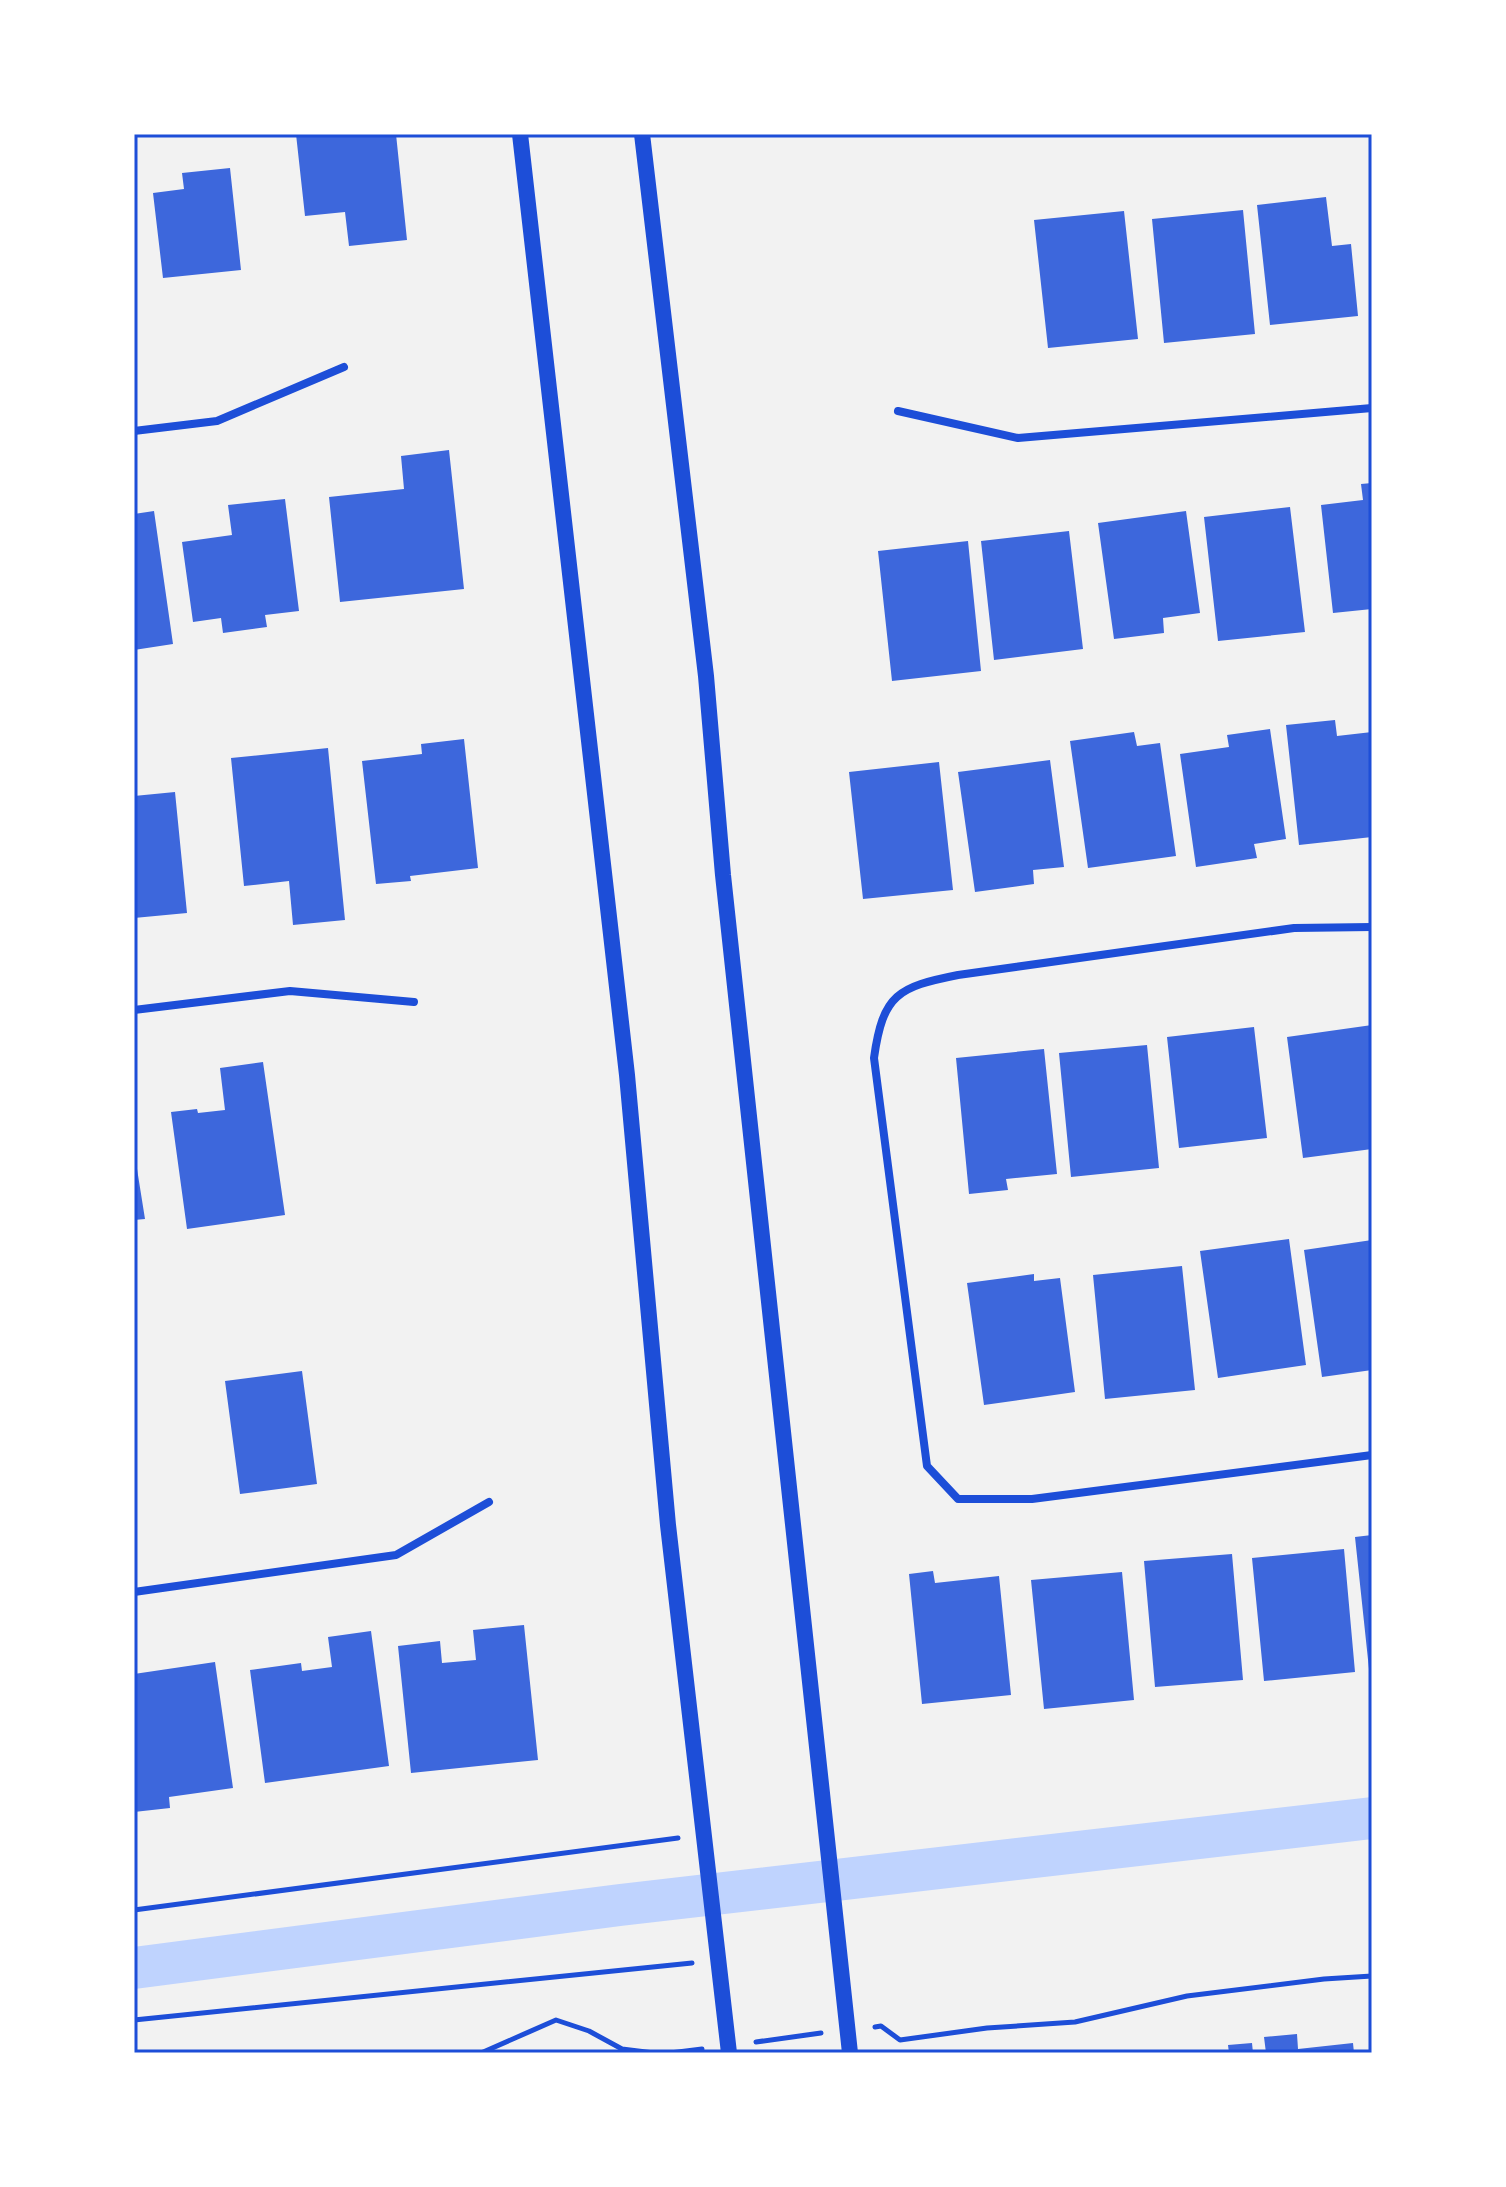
<svg xmlns="http://www.w3.org/2000/svg" width="1506" height="2187" viewBox="0 0 1506 2187" font-family="'DejaVu Sans',sans-serif">
<style>
.lines{fill:none;stroke-linecap:round;stroke-linejoin:round}
.canal{stroke:#bfd3fe;stroke-width:42}
.building{fill:#3d67dc}
.path{stroke:#1d4ed8;stroke-width:5}
.minor{stroke:#1d4ed8;stroke-width:8}
.secondary{stroke:#1d4ed8;stroke-width:16}
.neatline{fill:none;stroke:#1d4ed8;stroke-width:3}
</style>
<rect width="100%" height="100%" fill="#f2f2f2"/>
<g class="lines">
<path class="canal" d="M 134,1968 L 620,1905 L 1372,1818"/>
</g>
<path class="building" d="M 296,134 L 396,134 L 407,240 L 349,246 L 345,212 L 305,216 Z
M 230,168 L 241,270 L 163,278 L 153,193 L 184,189 L 182,173 Z
M 1326,197 L 1332,246 L 1351,244 L 1358,316 L 1270,325 L 1257,205 Z
M 1243,210 L 1255,334 L 1164,343 L 1152,219 Z
M 1124,211 L 1138,339 L 1048,348 L 1034,220 Z
M 449,450 L 464,589 L 340,602 L 329,497 L 404,489 L 401,456 Z
M 1372,483 L 1372,609 L 1333,613 L 1321,505 L 1363,500 L 1361,484 Z
M 285,499 L 299,611 L 265,615 L 267,627 L 223,633 L 221,618 L 193,622 L 182,542 L 232,535 L 228,505 Z
M 1290,507 L 1305,632 L 1218,641 L 1204,517 Z
M 154,511 L 173,644 L 134,650 L 134,514 Z
M 1186,511 L 1200,613 L 1163,618 L 1164,633 L 1114,639 L 1098,523 Z
M 1069,531 L 1083,649 L 994,660 L 981,541 Z
M 968,541 L 981,671 L 892,681 L 878,551 Z
M 1335,720 L 1337,736 L 1372,732 L 1372,837 L 1299,845 L 1286,725 Z
M 1270,729 L 1286,839 L 1254,844 L 1257,858 L 1196,867 L 1180,754 L 1229,747 L 1227,735 Z
M 1134,732 L 1137,746 L 1160,743 L 1176,856 L 1088,868 L 1070,741 Z
M 464,739 L 478,868 L 410,876 L 411,881 L 376,884 L 362,761 L 422,754 L 421,744 Z
M 328,748 L 345,920 L 293,925 L 289,881 L 244,886 L 231,758 Z
M 1050,760 L 1064,867 L 1033,870 L 1034,884 L 975,892 L 958,772 Z
M 939,762 L 953,890 L 863,899 L 849,772 Z
M 175,792 L 187,913 L 134,918 L 134,796 Z
M 1372,1025 L 1372,1149 L 1303,1158 L 1287,1037 Z
M 1254,1027 L 1267,1138 L 1179,1148 L 1167,1037 Z
M 1147,1045 L 1159,1168 L 1071,1177 L 1059,1053 Z
M 1044,1049 L 1057,1174 L 1006,1179 L 1008,1190 L 969,1194 L 956,1058 Z
M 263,1062 L 285,1215 L 187,1229 L 171,1112 L 197,1109 L 198,1113 L 225,1110 L 220,1068 Z
M 134,1150 L 145,1219 L 134,1220 Z
M 1289,1239 L 1306,1365 L 1218,1378 L 1200,1251 Z
M 1372,1240 L 1372,1370 L 1322,1377 L 1304,1250 Z
M 1182,1266 L 1195,1390 L 1105,1399 L 1093,1275 Z
M 1034,1274 L 1034,1281 L 1060,1278 L 1075,1392 L 984,1405 L 967,1283 Z
M 302,1371 L 317,1484 L 240,1494 L 225,1381 Z
M 1372,1535 L 1372,1668 L 1369,1669 L 1355,1537 Z
M 1344,1549 L 1355,1672 L 1264,1681 L 1252,1558 Z
M 1232,1554 L 1243,1680 L 1155,1687 L 1144,1561 Z
M 933,1571 L 935,1583 L 999,1576 L 1011,1695 L 922,1704 L 909,1574 Z
M 1122,1572 L 1134,1700 L 1044,1709 L 1031,1580 Z
M 524,1625 L 538,1760 L 411,1773 L 398,1646 L 440,1641 L 442,1663 L 476,1660 L 473,1630 Z
M 371,1631 L 389,1766 L 265,1783 L 250,1670 L 301,1663 L 302,1671 L 332,1667 L 328,1637 Z
M 215,1662 L 233,1788 L 169,1797 L 170,1808 L 134,1812 L 134,1674 Z
M 1297,2034 L 1298,2049 L 1353,2043 L 1354,2053 L 1266,2053 L 1264,2037 Z
M 1252,2043 L 1253,2053 L 1229,2053 L 1228,2045 Z"/>
<g class="lines">
<path class="path" d="M 134,1910 L 678,1838
M 134,2020 L 692,1963
M 875,2027 L 881,2026 L 900,2040 L 987,2028 L 1075,2022 L 1187,1996 L 1324,1979 L 1372,1976
M 756,2042 L 821,2033
M 481,2053 L 556,2020 L 589,2031 L 622,2049 L 654,2053
M 670,2053 L 702,2049"/>
<path class="minor" d="M 898,411 L 1018,438 L 1372,408
M 134,431 L 217,421 L 344,367
M 1372,927 L 1294,928 L 958,975 C 898,987 883,994 874,1058 L 927,1466 L 958,1499 L 1032,1499 L 1372,1455
M 134,1010 L 290,991 L 414,1002
M 134,1592 L 396,1555 L 489,1502"/>
<path class="secondary" d="M 520,134 L 627,1075 L 668,1525 L 729,2053
M 642,134 L 706,676 L 723,875 L 850,2053"/>
</g>
<rect width="1506" height="2187" fill="none" stroke="#ffffff" stroke-width="272"/>
<rect x="136" y="136" width="1234" height="1915" class="neatline"/>
</svg>
